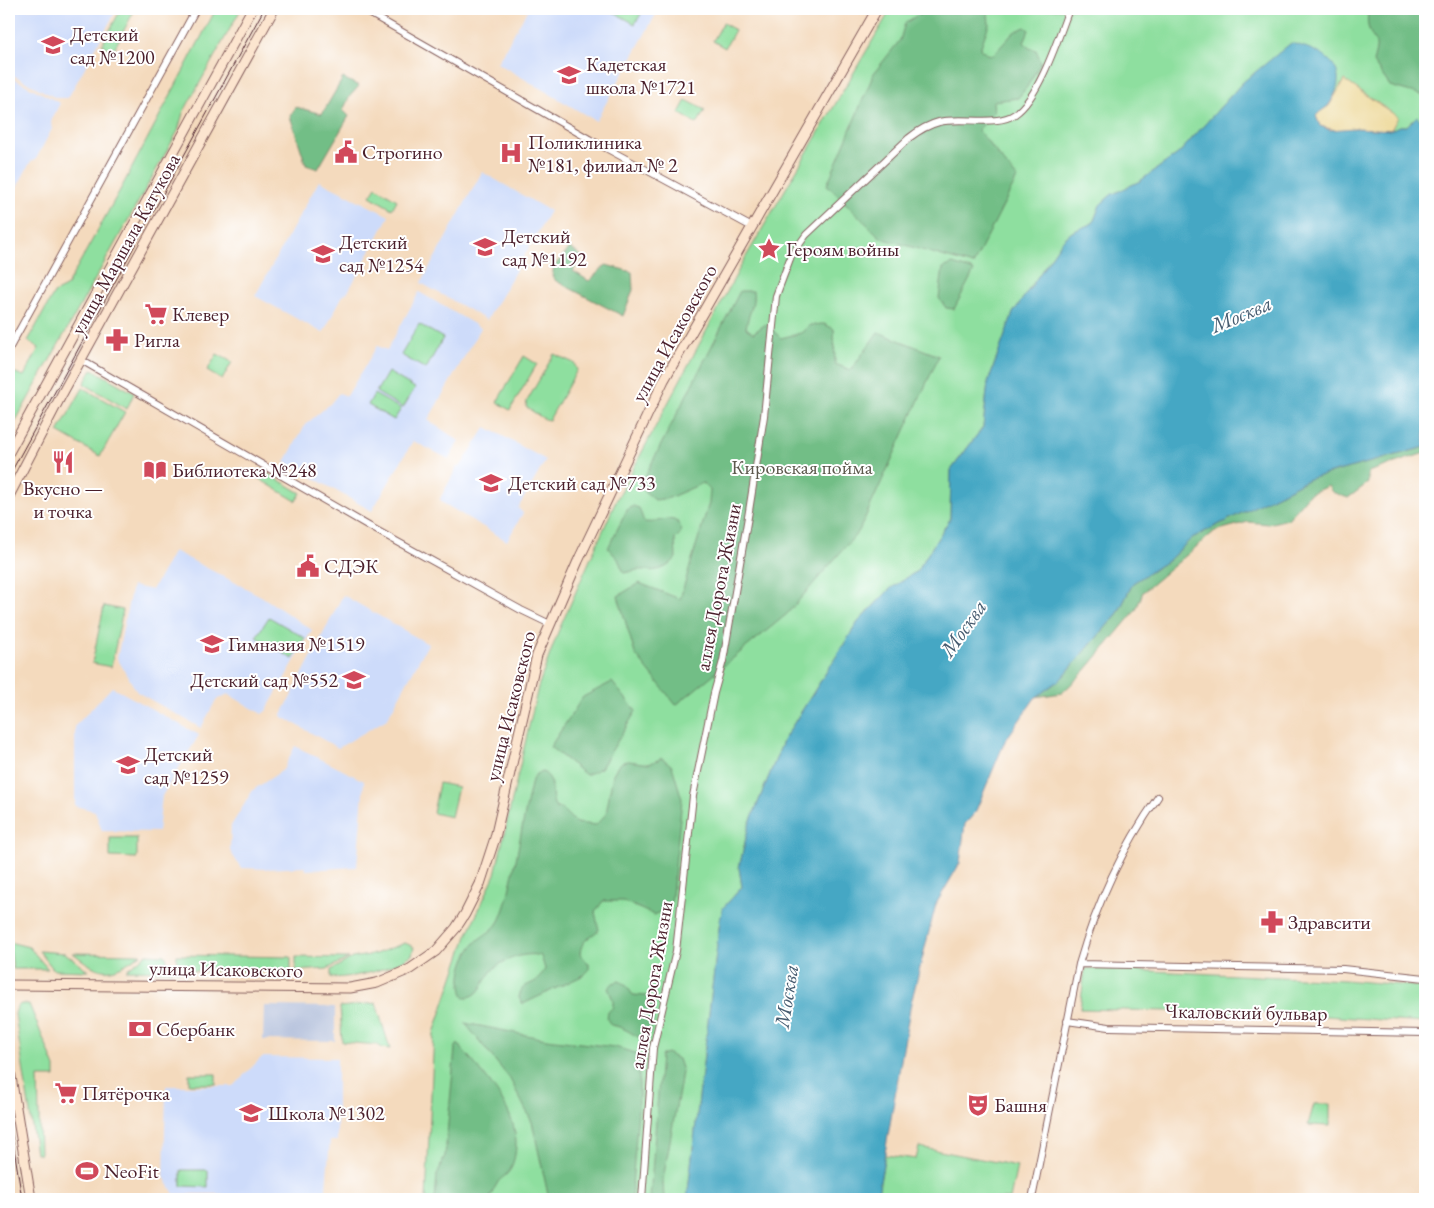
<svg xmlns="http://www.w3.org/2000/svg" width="1434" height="1208" viewBox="0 0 1434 1208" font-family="'EB Garamond',serif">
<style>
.built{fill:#cddbfa}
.industrial{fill:#b9c5de}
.green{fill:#8edf9f;stroke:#6c7f65}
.forest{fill:#72be86;stroke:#5e6e58}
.sand{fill:#eeda9e;stroke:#9c7c64}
.water{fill:#44a7c4;stroke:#476378}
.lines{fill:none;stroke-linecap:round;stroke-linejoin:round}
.street-casing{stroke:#86605e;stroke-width:8}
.secondary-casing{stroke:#86605e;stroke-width:11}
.street{stroke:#fff;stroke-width:6}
.secondary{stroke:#fce5cf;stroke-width:9}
.tram{stroke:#4a1f2b;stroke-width:1}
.labels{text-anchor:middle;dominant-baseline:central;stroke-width:4;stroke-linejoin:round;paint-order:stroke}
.poi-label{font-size:20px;fill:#4a1f2b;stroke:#fff;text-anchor:start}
.street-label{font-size:20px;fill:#4a1f2b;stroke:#fff}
.park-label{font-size:20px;fill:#5e594e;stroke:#fff}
.water-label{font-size:21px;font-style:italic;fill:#475c70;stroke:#fff}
</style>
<rect width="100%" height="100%" fill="#fff"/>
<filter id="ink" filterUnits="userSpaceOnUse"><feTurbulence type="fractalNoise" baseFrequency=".02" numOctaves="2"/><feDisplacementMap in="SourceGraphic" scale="10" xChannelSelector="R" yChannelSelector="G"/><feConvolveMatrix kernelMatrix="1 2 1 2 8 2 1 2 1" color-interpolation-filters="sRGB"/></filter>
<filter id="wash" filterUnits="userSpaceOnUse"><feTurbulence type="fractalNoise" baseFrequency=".0096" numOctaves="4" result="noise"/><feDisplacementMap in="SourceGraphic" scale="20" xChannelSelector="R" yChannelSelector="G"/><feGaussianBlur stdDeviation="1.12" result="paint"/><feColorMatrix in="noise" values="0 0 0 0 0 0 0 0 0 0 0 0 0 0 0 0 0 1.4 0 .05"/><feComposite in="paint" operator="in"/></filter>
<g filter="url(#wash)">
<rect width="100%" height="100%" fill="#f4dabd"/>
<path class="built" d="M 13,9 L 117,9 L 68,98 L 56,98 L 9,73 L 9,17 Z
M 528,9 L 659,9 L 596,121 L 497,63 Z
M 9,76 L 60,103 L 51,121 L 52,129 L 36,159 L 31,161 L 9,202 Z
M 482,172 L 550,211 L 487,320 L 421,283 Z
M 319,181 L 389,216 L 348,292 L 343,295 L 323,333 L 255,296 Z
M 419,292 L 481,328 L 428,420 L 459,441 L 449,459 L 413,441 L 372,511 L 285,462 L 305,425 L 330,404 L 339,393 L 347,396 L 377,346 L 387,350 Z
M 486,427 L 546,460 L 518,508 L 523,513 L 507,541 L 443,503 L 440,499 L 457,467 L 461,466 Z
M 174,551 L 261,596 L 312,630 L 266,711 L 262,714 L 228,694 L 216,700 L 201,728 L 137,692 L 117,658 L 132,586 L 152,590 Z
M 343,595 L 428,644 L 387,719 L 338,748 L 281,716 Z
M 112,687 L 199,735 L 162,796 L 158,832 L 102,831 L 95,811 L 75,806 L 75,726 Z
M 295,746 L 364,781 L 357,867 L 306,870 L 305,867 L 266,869 L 241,868 L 230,851 L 231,826 L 253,790 L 283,770 Z
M 262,1057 L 337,1058 L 337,1141 L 330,1141 L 325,1199 L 223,1199 L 223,1194 L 174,1194 L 164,1177 L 166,1086 L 233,1086 Z"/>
<path class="industrial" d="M 264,1006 L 335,1007 L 335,1041 L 263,1040 Z"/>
<path class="green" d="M 121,9 L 133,13 L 113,51 L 102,45 Z
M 216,9 L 241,9 L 183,113 L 178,131 L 9,433 L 9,378 L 13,372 L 24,376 L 39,348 L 28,341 L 54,293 L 66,287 L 124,183 Z
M 608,9 L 644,9 L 635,24 Z
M 891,9 L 1425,9 L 1425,126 L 1413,119 L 1407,126 L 1399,126 L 1391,130 L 1243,82 L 1179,153 L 1140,181 L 1111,195 L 1100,205 L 1093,223 L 1072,232 L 1062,241 L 1013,313 L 988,382 L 983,427 L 951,470 L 950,519 L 917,571 L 890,589 L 858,622 L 784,739 L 749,825 L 739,868 L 742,887 L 723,908 L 720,920 L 687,1199 L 426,1199 L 434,1033 L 467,936 L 495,874 L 538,687 L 558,632 L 616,501 L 744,260 Z
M 723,23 L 735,30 L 725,48 L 713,41 Z
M 686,100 L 705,110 L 697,124 L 679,113 Z
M 376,187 L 397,200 L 392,209 L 370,196 Z
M 419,324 L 443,338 L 426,369 L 401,355 Z
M 217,354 L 232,362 L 222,380 L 207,371 Z
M 554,354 L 574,363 L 577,370 L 549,420 L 544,419 L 526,407 L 527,401 Z
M 524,356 L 537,364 L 510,410 L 497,402 Z
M 92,369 L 134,393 L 127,409 L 84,384 Z
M 388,372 L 415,388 L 403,408 L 376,392 Z
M 83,388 L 125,412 L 100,456 L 58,432 Z
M 374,394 L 401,409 L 394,420 L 368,405 Z
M 260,469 L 301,493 L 296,501 L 256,477 Z
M 104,606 L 123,610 L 111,667 L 92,663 Z
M 269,617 L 305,638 L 293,659 L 256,637 Z
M 439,783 L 458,787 L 451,817 L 433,813 Z
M 110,838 L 137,838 L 137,858 L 110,857 Z
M 9,942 L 29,947 L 48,969 L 13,969 Z
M 405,943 L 414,947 L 412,955 C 388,970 360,977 331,978 L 331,970 L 352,958 L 375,954 Z
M 39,951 L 65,953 L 89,971 L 54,970 Z
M 73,953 L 141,954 C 110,976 102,976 73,953 Z
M 147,954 L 165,955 L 172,971 L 126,970 Z
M 177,955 L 291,957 L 291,971 L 176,971 Z
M 296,957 L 344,958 L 349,958 L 327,969 L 296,971 Z
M 1085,968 L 1344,980 L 1425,987 L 1425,1023 L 1297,1014 L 1080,1009 Z
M 376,1003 L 390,1049 L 382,1048 L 378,1045 L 342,1042 L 340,1007 Z
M 21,1004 L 29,1004 L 55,1067 L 55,1077 L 38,1077 L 40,1155 L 36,1153 L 15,1014 L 17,1007 Z
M 189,1074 L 216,1074 L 216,1084 L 189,1084 Z
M 1314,1104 L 1330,1104 L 1330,1126 L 1308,1125 Z
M 919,1147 L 1017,1166 L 1010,1199 L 877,1199 L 885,1155 L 916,1159 Z
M 181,1170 L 208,1170 L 208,1187 L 181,1186 Z"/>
<path class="forest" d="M 936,9 L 982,9 L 988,13 L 989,24 L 980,49 L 987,54 L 993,55 L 1014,32 L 1025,27 L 1029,30 L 1024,42 L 1029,48 L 1036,50 L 1041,62 L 1027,87 L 1018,98 L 993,101 L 994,113 L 978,130 L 1017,178 L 973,265 L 881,238 L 827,185 L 874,73 L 900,40 L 905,23 L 916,16 Z
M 1368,9 L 1425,9 L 1425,96 L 1390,86 L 1373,62 C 1380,37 1374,46 1368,26 C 1367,21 1368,14 1368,9 Z
M 343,78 L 359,86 L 350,96 L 343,110 L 349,116 L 318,169 L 306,165 L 290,116 L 296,107 L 322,114 Z
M 570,248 L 583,257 L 573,271 L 589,281 L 606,265 L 632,272 L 633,290 L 623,316 L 556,281 L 552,276 L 554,266 Z
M 953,264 L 974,271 L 954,309 L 946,308 L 939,298 L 943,268 Z
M 740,291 L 753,291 C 755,305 748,314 746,328 L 753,333 L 766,324 L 781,338 L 801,333 L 810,325 L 824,324 L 834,329 L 835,364 L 851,370 L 878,332 L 939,356 L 859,531 L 787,614 L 676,705 L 635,654 L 618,596 L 639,583 L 680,599 L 709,503 L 710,490 L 703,483 L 669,498 L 655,500 L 644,491 L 644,478 Z
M 1425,447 L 1425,453 L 1368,472 L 1368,483 L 1348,498 L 1332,492 L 1328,486 L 1309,494 L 1288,519 L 1268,524 L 1248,522 L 1215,531 L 1143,592 L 1136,610 L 1084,672 L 1062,693 L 1035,697 L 1061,679 L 1118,613 L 1133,583 L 1169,560 L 1192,538 L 1309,479 Z
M 633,506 L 639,508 L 644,522 C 657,524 666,515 678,522 L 681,528 L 680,534 L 675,539 L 676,558 C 667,569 657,572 644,570 C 638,569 630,572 624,573 L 618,559 L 608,548 L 627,510 Z
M 612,682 L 636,711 L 601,768 L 586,775 L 550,747 L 583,697 Z
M 662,758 L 672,766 L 682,799 L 671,905 L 666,910 L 654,915 L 623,901 L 603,901 L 595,912 L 599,930 C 589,938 581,940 580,954 L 589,964 L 589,970 L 584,975 L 523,1004 L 519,998 C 521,983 529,987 538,979 C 541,977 543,972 545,969 L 541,956 C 527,951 500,960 491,972 C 482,982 481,998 464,997 C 456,980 464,953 478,940 C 486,933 494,931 500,919 C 508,901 511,880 516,860 C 521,833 526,807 532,780 L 536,774 L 543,772 C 558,782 548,795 556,808 L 562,809 L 576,823 L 596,825 L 606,814 L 613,774 L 617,767 L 622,762 L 629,761 L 649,764 Z
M 619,981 L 625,984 L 633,995 L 647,996 C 658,1007 654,1029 645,1039 C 635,1038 627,1027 611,1025 L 607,1019 L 608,1012 L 613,1007 L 613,1000 L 608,988 L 613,983 Z
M 465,1023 L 546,1039 L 615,1047 L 639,1054 L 639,1098 L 631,1199 L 549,1199 L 532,1122 L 510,1079 Z
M 458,1044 C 486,1078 531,1121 511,1168 C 509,1174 502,1177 498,1182 C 495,1187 492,1194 489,1199 L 435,1199 L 437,1175 L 445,1156 L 455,1048 Z
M 667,1053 L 678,1059 L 682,1071 L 680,1085 L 663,1180 L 664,1199 L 650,1199 L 661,1055 Z"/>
<path class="sand" d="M 1344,80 L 1398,117 L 1391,130 L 1355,128 L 1339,131 L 1320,126 L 1316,116 L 1320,111 L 1329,106 Z"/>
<path class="water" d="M 1291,43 C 1323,51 1353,66 1330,103 C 1327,109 1320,110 1316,116 L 1320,126 L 1330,130 L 1355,128 L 1391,130 L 1399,126 L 1407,126 L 1417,116 L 1425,126 L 1425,447 L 1309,479 L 1192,538 L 1169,560 L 1133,583 L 1118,613 L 1061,679 L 1035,698 L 1005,741 L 975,813 L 965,824 L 960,863 L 936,904 L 911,1003 L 877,1199 L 687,1199 L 720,920 L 723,908 L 742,887 L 739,868 L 749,825 L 784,739 L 858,622 L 890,589 L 917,571 L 950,519 L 951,470 L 983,427 L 988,382 L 1013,313 L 1062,241 L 1072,232 L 1093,223 L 1100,205 L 1111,195 L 1140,181 L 1179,153 L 1243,82 Z"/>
</g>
<g filter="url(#ink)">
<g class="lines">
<defs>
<path id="street" d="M 362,9 L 591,140 L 752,227
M 9,349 L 196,9
M 81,360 L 367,525 L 521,610 L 550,624
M 1079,964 L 1343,969 L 1425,978
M 1067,1021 L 1109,1027 L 1425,1033
M 642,1199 L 653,1048 L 676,951 L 693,796 L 714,693 L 723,661 L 749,511 L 764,416 L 776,296 L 791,256 L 806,235 L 909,138 C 918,131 927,125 939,122 C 960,116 997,127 1015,114 C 1039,98 1059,36 1069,9
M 1032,1199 L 1079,964 C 1096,905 1123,847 1158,797"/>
<path id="secondary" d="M 9,452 L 252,9
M 9,496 L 62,394 L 274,9
M 9,985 L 350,988 L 377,983 L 410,969 L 436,951 L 456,928 L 465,914 L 480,884 L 495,838 L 537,655 L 578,561 L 664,380 L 877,9
M 9,1065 L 31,1199
M 9,1197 L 9,1199"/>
</defs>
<use href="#street" class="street-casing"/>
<use href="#secondary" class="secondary-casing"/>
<use href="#street" class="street"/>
<use href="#secondary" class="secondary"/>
<path class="tram" d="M 9,476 L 264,9
M 9,1116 L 22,1199"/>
</g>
</g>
<defs>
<symbol id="school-bare" viewBox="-9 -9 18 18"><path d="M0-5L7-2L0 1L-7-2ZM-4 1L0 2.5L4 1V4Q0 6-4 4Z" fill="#d1495b" stroke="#fff" stroke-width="2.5" paint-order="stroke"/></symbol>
<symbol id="civic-bare" viewBox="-9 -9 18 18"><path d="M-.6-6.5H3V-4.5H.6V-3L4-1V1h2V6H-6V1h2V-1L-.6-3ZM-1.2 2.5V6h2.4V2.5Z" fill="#d1495b" stroke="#fff" stroke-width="2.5" paint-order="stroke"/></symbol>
<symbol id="hospital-bare" viewBox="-9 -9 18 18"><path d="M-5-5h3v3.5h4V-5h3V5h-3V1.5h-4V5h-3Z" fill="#d1495b" stroke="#fff" stroke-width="2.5" paint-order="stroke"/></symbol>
<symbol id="sight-bare" viewBox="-9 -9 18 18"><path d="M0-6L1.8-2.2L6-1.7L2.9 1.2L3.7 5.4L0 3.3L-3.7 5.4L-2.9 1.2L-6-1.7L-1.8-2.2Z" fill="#d1495b" stroke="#fff" stroke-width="2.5" paint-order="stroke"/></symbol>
<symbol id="supermarket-bare" viewBox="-9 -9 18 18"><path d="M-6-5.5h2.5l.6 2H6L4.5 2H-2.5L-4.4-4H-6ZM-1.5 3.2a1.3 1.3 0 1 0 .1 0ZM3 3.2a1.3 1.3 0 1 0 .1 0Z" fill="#d1495b" stroke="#fff" stroke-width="2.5" paint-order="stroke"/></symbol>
<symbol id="pharmacy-bare" viewBox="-9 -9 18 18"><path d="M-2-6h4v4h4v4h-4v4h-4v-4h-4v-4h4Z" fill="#d1495b" stroke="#fff" stroke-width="2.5" paint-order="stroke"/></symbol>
<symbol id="restaurant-bare" viewBox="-9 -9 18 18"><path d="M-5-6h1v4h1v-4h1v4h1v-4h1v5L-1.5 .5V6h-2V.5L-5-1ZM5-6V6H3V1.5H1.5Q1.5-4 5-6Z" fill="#d1495b" stroke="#fff" stroke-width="2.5" paint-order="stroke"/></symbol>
<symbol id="library-bare" viewBox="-9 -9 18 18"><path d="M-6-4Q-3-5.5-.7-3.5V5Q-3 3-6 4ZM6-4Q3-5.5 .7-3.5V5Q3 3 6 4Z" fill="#d1495b" stroke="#fff" stroke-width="2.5" paint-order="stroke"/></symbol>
<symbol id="bank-bare" viewBox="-9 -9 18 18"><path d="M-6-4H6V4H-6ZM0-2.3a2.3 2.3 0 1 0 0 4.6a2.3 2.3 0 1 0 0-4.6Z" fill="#d1495b" stroke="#fff" stroke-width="2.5" paint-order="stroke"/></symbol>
<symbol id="theatre-bare" viewBox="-9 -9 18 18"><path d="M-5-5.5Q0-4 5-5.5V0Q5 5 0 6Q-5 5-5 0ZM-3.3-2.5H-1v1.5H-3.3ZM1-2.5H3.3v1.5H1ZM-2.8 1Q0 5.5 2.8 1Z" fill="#d1495b" stroke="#fff" stroke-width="2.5" paint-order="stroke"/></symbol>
<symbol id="stadium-bare" viewBox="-9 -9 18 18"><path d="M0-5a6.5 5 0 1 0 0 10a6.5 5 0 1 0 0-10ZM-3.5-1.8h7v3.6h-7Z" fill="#d1495b" stroke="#fff" stroke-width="2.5" paint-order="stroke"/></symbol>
</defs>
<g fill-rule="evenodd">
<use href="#school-bare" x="37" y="29" width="32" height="32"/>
<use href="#school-bare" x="553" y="59" width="32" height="32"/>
<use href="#civic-bare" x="330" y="136" width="32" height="32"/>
<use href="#hospital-bare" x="495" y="137" width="32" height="32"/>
<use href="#school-bare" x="469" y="231" width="32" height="32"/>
<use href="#sight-bare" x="753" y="233" width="32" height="32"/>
<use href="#school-bare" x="307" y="238" width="32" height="32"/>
<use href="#supermarket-bare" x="140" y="298" width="32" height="32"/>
<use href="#pharmacy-bare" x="101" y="324" width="32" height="32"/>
<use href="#restaurant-bare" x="47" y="446" width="32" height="32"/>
<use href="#library-bare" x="139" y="454" width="32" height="32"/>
<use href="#school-bare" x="475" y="467" width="32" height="32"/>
<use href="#civic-bare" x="292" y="550" width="32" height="32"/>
<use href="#school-bare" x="196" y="628" width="32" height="32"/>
<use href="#school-bare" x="338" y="664" width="32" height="32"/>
<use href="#school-bare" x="112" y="749" width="32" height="32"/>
<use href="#pharmacy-bare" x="1256" y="906" width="32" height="32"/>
<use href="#bank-bare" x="124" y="1013" width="32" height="32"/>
<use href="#supermarket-bare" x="50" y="1077" width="32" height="32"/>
<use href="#theatre-bare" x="962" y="1089" width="32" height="32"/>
<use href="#school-bare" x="235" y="1097" width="32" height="32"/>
<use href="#stadium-bare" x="71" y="1155" width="32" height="32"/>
</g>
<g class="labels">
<g class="poi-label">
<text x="70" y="34">Детский<tspan x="70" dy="23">сад №1200</tspan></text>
<text x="586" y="64">Кадетская<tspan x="586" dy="23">школа №1721</tspan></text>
<text x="528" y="142">Поликлиника<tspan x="528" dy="23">№181, филиал № 2</tspan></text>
<text x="362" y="152">Строгино</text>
<text x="502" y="236">Детский<tspan x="502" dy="23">сад №1192</tspan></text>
<text x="339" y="242">Детский<tspan x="339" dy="23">сад №1254</tspan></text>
<text x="786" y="249">Героям войны</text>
<text x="172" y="314">Клевер</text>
<text x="134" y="340">Ригла</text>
<text x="172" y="470">Библиотека №248</text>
<text x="508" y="483">Детский сад №733</text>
<text x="63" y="488" text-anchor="middle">Вкусно —<tspan x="63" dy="23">и точка</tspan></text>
<text x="324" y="566">СДЭК</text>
<text x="228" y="644">Гимназия №1519</text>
<text x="338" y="680" text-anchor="end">Детский сад №552</text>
<text x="144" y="754">Детский<tspan x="144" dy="23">сад №1259</tspan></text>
<text x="1288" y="922">Здравсити</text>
<text x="156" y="1029">Сбербанк</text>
<text x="82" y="1093">Пятёрочка</text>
<text x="994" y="1105">Башня</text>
<text x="268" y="1113">Школа №1302</text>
<text x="104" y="1171">NeoFit</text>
</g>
<g class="street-label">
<text transform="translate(125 244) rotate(-61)">улица Маршала Катукова</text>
<text transform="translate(674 333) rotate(-61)">улица Исаковского</text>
<text transform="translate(718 587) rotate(-79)">аллея Дорога Жизни</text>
<text transform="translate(510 706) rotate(-76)">улица Исаковского</text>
<text transform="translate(226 969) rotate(1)">улица Исаковского</text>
<text transform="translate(651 985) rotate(-80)">аллея Дорога Жизни</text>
<text transform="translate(1246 1012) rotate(1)">Чкаловский бульвар</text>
</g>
<g class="park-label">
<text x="802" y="467">Кировская пойма</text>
</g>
<g class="water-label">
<text transform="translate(1241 314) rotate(-23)">Москва</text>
<text transform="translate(963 628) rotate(-55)">Москва</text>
<text transform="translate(786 996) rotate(-81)">Москва</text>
</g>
</g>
<rect width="1434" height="1208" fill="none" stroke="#fff" stroke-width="30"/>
</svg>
